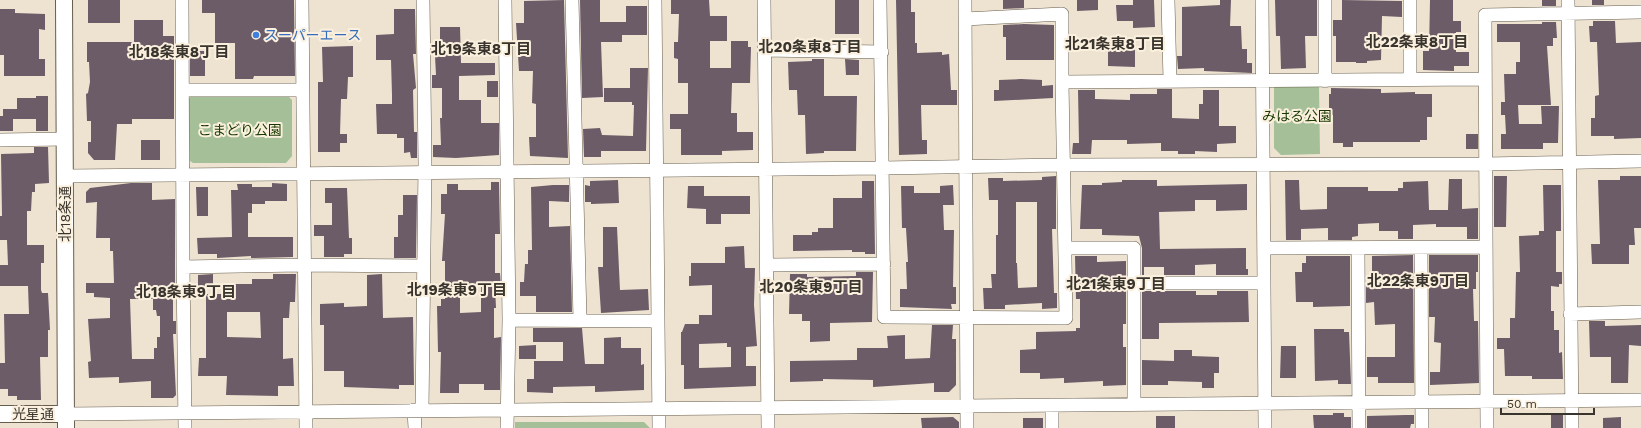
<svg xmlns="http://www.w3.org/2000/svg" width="1641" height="428" viewBox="0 0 1641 428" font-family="'Work Sans','Noto Sans JP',sans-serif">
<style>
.green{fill:#a5c098}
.building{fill:#6b5c68;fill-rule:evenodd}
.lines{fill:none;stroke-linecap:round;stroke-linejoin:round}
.minor-casing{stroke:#665d4d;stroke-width:14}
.tertiary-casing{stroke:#665d4d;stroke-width:18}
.minor{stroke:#fff;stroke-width:13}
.tertiary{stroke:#fff;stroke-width:16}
.shop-dot{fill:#3f7fe0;stroke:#fbf0de;stroke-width:1.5}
.labels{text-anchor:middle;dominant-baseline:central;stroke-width:4;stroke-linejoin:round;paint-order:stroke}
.shop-label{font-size:14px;fill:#366cbe;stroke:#fbf0de;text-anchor:start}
.park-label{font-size:14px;fill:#173900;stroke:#fbf0de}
.street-label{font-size:14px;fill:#39342d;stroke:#fbf0de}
.neighbourhood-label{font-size:15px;font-weight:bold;fill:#39342d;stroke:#fbf0de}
</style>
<rect width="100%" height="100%" fill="#eee3d1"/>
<path class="green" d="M 1274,84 L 1319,85 L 1320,154 L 1281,155 L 1274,148 Z
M 192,96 L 288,96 L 292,100 L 292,156 L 286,163 L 193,163 L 190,161 L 188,99 Z
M 515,422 L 644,422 L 650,428 L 515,428 Z"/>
<path class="building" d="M 88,0 L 120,0 L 120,23 L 88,23 Z
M 202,0 L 294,0 L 295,76 L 254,76 L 253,79 L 235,79 L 235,43 L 215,43 L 215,13 L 202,13 Z
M 564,0 L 568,158 L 530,156 L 529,137 L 536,137 L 536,104 L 532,103 L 533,71 L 519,71 L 516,23 L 524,23 L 524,1 Z
M 580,0 L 600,0 L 600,22 L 626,22 L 626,6 L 647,6 L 647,35 L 622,35 L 622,42 L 601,42 L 603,97 L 582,98 Z
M 671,0 L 709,0 L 710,16 L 727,16 L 727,41 L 710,41 L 710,68 L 731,68 L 731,41 L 748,41 L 748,47 L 751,47 L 750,83 L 732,83 L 731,113 L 737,113 L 737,132 L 753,132 L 753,150 L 722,151 L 722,155 L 681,155 L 681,129 L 670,129 L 670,114 L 688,114 L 688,83 L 678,83 L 678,59 L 674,58 L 674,42 L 678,42 L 679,14 L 671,14 Z
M 835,0 L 859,0 L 859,34 L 835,34 Z
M 896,0 L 911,0 L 911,12 L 915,12 L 915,43 L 917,43 L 917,53 L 942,52 L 942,55 L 949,54 L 951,90 L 957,90 L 957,105 L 921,105 L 922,140 L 927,140 L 927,154 L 899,155 Z
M 1003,0 L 1024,0 L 1024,8 L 1003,9 Z
M 1077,0 L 1098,0 L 1098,10 L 1077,11 Z
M 1133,0 L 1154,0 L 1155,27 L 1133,28 L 1133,21 L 1117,21 L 1116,5 L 1133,5 Z
M 1220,0 L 1231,0 L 1230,26 L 1241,26 L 1242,49 L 1247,49 L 1247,63 L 1252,63 L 1252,73 L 1204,71 L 1204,68 L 1178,69 L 1177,56 L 1182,56 L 1182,7 L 1220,5 Z
M 1275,0 L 1317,0 L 1317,36 L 1305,36 L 1306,68 L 1281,69 L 1280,36 L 1276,36 Z
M 1342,0 L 1402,1 L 1402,17 L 1382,16 L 1381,60 L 1367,61 L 1367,63 L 1356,63 L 1356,62 L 1336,62 L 1336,36 L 1333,36 L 1333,20 L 1342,20 Z
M 1430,0 L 1453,0 L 1453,21 L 1461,21 L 1461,32 L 1456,32 L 1456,52 L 1469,52 L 1469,66 L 1454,66 L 1454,71 L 1423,70 L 1423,51 L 1429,51 Z
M 1542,0 L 1556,0 L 1556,6 L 1542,6 Z
M 1592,0 L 1604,0 L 1604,5 L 1592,5 Z
M 0,9 L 15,9 L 15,13 L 45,14 L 45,30 L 39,29 L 39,59 L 45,59 L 45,76 L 4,76 L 4,55 L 0,55 Z
M 394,9 L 415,9 L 416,54 L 413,54 L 416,88 L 413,90 L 414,132 L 417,132 L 417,158 L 411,158 L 410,152 L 404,153 L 404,138 L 397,138 L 397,134 L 377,134 L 376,104 L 392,104 L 392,95 L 391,60 L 376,60 L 376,35 L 394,34 Z
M 134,20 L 163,20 L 163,36 L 174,36 L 174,119 L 132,119 L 132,124 L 117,124 L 115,160 L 94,160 L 88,153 L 88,142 L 91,142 L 91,121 L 87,121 L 86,94 L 88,93 L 90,82 L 89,62 L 87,62 L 87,42 L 134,42 Z
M 1593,21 L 1615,21 L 1616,43 L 1641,42 L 1641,138 L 1614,139 L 1614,136 L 1591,136 L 1591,118 L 1595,118 L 1595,96 L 1599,95 L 1597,42 L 1590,42 L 1589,26 L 1593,26 Z
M 1542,22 L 1556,22 L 1557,38 L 1553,38 L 1553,46 L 1547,46 L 1551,105 L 1518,105 L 1519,124 L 1542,124 L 1541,106 L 1559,106 L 1558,143 L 1543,143 L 1543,149 L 1501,149 L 1501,134 L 1506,134 L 1505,115 L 1501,115 L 1501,102 L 1505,102 L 1504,74 L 1516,74 L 1516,62 L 1520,62 L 1520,42 L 1497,42 L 1497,24 L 1542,24 Z
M 1024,24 L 1054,25 L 1054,60 L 1006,60 L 1006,37 L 1003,37 L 1003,25 Z
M 440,27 L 460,27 L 461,63 L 495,63 L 495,75 L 459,76 L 459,100 L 481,100 L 481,123 L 499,123 L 499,155 L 456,158 L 433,157 L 433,145 L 441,145 L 440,118 L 442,118 L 442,88 L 432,88 L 432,75 L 436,75 L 435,56 L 440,55 Z
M 353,46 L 353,77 L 348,77 L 347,99 L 341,99 L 340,134 L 347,134 L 347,143 L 340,143 L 340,152 L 318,152 L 318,82 L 323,82 L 322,47 Z
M 1108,48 L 1135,49 L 1135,67 L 1108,66 Z
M 190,51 L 205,51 L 205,76 L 190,76 Z
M 812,59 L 824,59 L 824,96 L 857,96 L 856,151 L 824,151 L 824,153 L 806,154 L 805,115 L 798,115 L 797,90 L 789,90 L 788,62 L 812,61 Z
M 845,59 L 859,60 L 859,75 L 846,75 Z
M 630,68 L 648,68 L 646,151 L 601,151 L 601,157 L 584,157 L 583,129 L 600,128 L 602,135 L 633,136 L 634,105 L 632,105 L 632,102 L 604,102 L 604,88 L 630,88 Z
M 1021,79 L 1042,80 L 1042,86 L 1053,85 L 1053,98 L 994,101 L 994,90 L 999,90 L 999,80 Z
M 487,81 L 498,81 L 498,97 L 487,97 Z
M 1331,88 L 1381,89 L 1381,93 L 1415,92 L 1415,94 L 1432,94 L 1432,117 L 1427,117 L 1427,140 L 1420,140 L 1420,142 L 1353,142 L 1353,147 L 1343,147 L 1343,143 L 1333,143 L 1333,115 L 1329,115 L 1329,94 L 1331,94 Z
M 1157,89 L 1172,89 L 1172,118 L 1199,119 L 1199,104 L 1203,104 L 1203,90 L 1219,90 L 1219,126 L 1236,126 L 1236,143 L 1217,144 L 1217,152 L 1195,151 L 1195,154 L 1178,154 L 1178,151 L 1161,151 L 1161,143 L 1127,144 L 1127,140 L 1092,140 L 1091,154 L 1072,154 L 1073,143 L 1079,143 L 1078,90 L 1095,90 L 1095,99 L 1130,100 L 1130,94 L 1157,94 Z
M 36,96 L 48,96 L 48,131 L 36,131 L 36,119 L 13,119 L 13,131 L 0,131 L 0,116 L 3,116 L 3,109 L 17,109 L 17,98 L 36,98 Z
M 1466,134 L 1478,134 L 1478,149 L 1466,149 Z
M 141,140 L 160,140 L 160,160 L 141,160 Z
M 34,147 L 48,147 L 49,183 L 35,184 L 35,192 L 32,192 L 31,211 L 27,211 L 27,245 L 44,245 L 44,263 L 41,263 L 41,290 L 42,293 L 48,293 L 50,330 L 48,330 L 48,357 L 40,357 L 41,400 L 17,400 L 17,396 L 8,396 L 8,389 L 0,389 L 0,363 L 5,363 L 4,314 L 29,314 L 28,286 L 0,286 L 0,265 L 8,265 L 7,240 L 0,240 L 0,216 L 2,216 L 1,154 L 34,153 Z
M 1056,176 L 1056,229 L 1052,229 L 1054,293 L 1057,293 L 1057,308 L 1042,309 L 1042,303 L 1005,305 L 1005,309 L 984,309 L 983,288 L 992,288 L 991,274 L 996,274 L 996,235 L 998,235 L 998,200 L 989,200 L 988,178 L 1003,178 L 1003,181 L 1042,180 L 1042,177 ZM 1016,202 L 1037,202 L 1037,287 L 1018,288 L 1017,263 L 1016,263 Z
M 1494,176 L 1507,176 L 1506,227 L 1494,227 Z
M 1620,176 L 1641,176 L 1641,228 L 1634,228 L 1635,245 L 1629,245 L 1629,264 L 1592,264 L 1591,244 L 1600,244 L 1598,180 L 1620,180 Z
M 1449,179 L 1462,179 L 1462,209 L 1478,208 L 1478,239 L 1467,239 L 1467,227 L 1436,227 L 1436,224 L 1413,225 L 1413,239 L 1398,239 L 1398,231 L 1379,231 L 1379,223 L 1358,224 L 1358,236 L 1352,237 L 1352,240 L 1328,240 L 1328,228 L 1301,229 L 1301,240 L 1286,240 L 1285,180 L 1299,180 L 1300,209 L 1301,210 L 1327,209 L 1327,187 L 1368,187 L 1368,191 L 1398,191 L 1398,188 L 1403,188 L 1403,182 L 1428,181 L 1429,210 L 1448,210 Z
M 618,180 L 619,203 L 591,204 L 591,202 L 585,202 L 585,185 L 590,186 L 590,181 Z
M 1122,180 L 1157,180 L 1157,186 L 1247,184 L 1247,210 L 1216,211 L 1216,200 L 1195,200 L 1195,211 L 1159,212 L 1160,249 L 1246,248 L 1246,269 L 1248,269 L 1248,275 L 1216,275 L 1216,264 L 1195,265 L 1195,275 L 1164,275 L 1164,267 L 1144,267 L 1144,275 L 1142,275 L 1142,248 L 1139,236 L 1102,235 L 1102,229 L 1080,229 L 1082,185 L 1102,185 L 1102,183 L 1122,182 Z
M 862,181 L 874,181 L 875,254 L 865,254 L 865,252 L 852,252 L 852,250 L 793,251 L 793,235 L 812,235 L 812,232 L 818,232 L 818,228 L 833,228 L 833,198 L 862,198 Z
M 491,182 L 499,182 L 500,234 L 495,234 L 495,273 L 500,273 L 501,286 L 495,286 L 496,308 L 494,308 L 494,338 L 501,337 L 500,390 L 484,390 L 484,384 L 459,384 L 459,393 L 440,393 L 441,352 L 438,352 L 437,306 L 441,306 L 441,299 L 445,299 L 445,261 L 442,261 L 445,214 L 441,214 L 441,194 L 447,194 L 447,184 L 458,184 L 458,190 L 491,190 ZM 460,286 L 481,286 L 481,312 L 460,313 Z
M 131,183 L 152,183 L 152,200 L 175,199 L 175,298 L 173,298 L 173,321 L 176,321 L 176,334 L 173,334 L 176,395 L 173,398 L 151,398 L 151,381 L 119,383 L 119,377 L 89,378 L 88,362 L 91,361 L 88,319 L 110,318 L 110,298 L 94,297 L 94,293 L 86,293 L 86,283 L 114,283 L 113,251 L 110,251 L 110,238 L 96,238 L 97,202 L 86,203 L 86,192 L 90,188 ZM 130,299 L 153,299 L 153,310 L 156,310 L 157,316 L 160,316 L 160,337 L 157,337 L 157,348 L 154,348 L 154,359 L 132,359 Z
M 272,183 L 287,184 L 287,201 L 265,201 L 265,204 L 252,204 L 252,213 L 248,213 L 248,237 L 293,237 L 293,257 L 251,258 L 251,256 L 217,258 L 217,254 L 198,254 L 197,238 L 232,237 L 231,190 L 238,190 L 237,184 L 252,184 L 252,187 L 272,187 Z
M 553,185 L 569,185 L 569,202 L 549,201 L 549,227 L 570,226 L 572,312 L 536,312 L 536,296 L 520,296 L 520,282 L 524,282 L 525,264 L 528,264 L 528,250 L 532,250 L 531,187 Z
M 953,185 L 954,205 L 943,205 L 944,230 L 954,230 L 953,287 L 956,287 L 956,304 L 951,304 L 952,309 L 900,307 L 900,289 L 907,289 L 906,262 L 908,262 L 906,228 L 902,228 L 901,186 L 914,186 L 914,193 L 940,193 L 940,186 Z
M 1543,185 L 1561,185 L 1561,231 L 1556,231 L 1556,272 L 1562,272 L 1562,284 L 1559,284 L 1559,287 L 1551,286 L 1551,311 L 1554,311 L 1554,330 L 1559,330 L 1559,353 L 1562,352 L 1563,379 L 1532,379 L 1532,376 L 1505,376 L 1504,349 L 1497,349 L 1497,338 L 1510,338 L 1510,318 L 1515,318 L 1516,272 L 1520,272 L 1519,236 L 1539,235 L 1539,231 L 1544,231 Z
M 688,186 L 704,186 L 704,196 L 750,196 L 750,214 L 721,214 L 721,224 L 706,224 L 706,209 L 687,208 Z
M 196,187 L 208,187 L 208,216 L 197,216 Z
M 325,188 L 347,188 L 349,238 L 352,238 L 352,254 L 344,254 L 344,257 L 324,257 L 324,236 L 314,236 L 314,225 L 332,225 L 332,203 L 325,203 Z
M 403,195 L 417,195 L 416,258 L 394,258 L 394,237 L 398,237 L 398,215 L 403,215 Z
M 603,227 L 617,227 L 620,290 L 648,289 L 649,310 L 601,313 L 598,267 L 603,267 Z
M 744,246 L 745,268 L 755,268 L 754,305 L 757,346 L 746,347 L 746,366 L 756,366 L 756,386 L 684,389 L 684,365 L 681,365 L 681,332 L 682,332 L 685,324 L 699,324 L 699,315 L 712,315 L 712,285 L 689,286 L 689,276 L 691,276 L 691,263 L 725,263 L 725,247 ZM 727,343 L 727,347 L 731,347 L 731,367 L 699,368 L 699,344 Z
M 1413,255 L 1414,383 L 1378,383 L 1378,377 L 1367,377 L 1367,357 L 1395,357 L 1395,324 L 1375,325 L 1374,302 L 1366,303 L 1366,282 L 1372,282 L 1372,256 Z
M 1429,255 L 1478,255 L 1478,272 L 1476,272 L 1476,289 L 1473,289 L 1474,321 L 1478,321 L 1479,383 L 1430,385 L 1430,372 L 1440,372 L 1441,343 L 1434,342 L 1435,317 L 1429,317 Z
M 1075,256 L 1097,256 L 1097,262 L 1126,261 L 1126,324 L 1123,324 L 1123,347 L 1126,347 L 1126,385 L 1103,386 L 1103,381 L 1064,383 L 1064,378 L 1040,379 L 1040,373 L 1020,373 L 1020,350 L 1036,349 L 1036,332 L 1076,331 L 1076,328 L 1080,328 L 1080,299 L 1076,299 Z
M 1306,256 L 1350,256 L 1350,306 L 1313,307 L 1313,302 L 1296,302 L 1295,272 L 1302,272 L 1302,263 L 1306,263 Z
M 856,272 L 873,272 L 872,322 L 830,323 L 830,341 L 810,342 L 810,321 L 802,321 L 802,314 L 789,314 L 790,274 L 807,274 L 807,277 L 856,276 Z
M 213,274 L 213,287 L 198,287 L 198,275 Z
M 273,274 L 296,274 L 295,302 L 290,302 L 289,318 L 283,318 L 283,359 L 293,358 L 294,386 L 278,386 L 278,396 L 226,395 L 227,376 L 198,376 L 199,358 L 206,358 L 206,294 L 233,294 L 233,284 L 252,284 L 252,279 L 273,279 ZM 227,312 L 260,312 L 261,338 L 227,337 Z
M 382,274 L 383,318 L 413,317 L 414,385 L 399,385 L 399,389 L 344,387 L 344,371 L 324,371 L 324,325 L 320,325 L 320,304 L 344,303 L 344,307 L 367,306 L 367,275 Z
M 1142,291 L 1196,291 L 1196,295 L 1217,295 L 1217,291 L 1248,291 L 1249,322 L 1159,323 L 1159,339 L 1142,339 Z
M 1589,321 L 1605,321 L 1605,326 L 1641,325 L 1641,346 L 1629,345 L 1628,383 L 1611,383 L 1611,357 L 1590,357 Z
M 932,325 L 953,325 L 952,339 L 956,339 L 956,385 L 949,392 L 934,392 L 934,383 L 873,387 L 873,380 L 823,379 L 823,381 L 790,382 L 790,361 L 857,360 L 857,348 L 888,348 L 887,336 L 905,335 L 905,359 L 930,358 Z
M 533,328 L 582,328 L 585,364 L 604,364 L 604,338 L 621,337 L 621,348 L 641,348 L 641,365 L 644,364 L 644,390 L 595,392 L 595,386 L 553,387 L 553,393 L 527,392 L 527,379 L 534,379 L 534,361 L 563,361 L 563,342 L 533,342 Z
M 1314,329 L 1344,329 L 1344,332 L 1349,332 L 1351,384 L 1338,384 L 1338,380 L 1315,381 Z
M 536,345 L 536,359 L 519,359 L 519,346 Z
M 1281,346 L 1296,346 L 1296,378 L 1280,378 Z
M 1174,350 L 1192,350 L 1192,356 L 1219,357 L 1219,373 L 1214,373 L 1214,388 L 1202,388 L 1202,382 L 1168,381 L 1168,385 L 1142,385 L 1142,360 L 1174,361 Z
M 1333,413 L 1344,413 L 1344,417 L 1351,417 L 1351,428 L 1314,428 L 1313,415 L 1333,415 Z
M 1563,414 L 1563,428 L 1551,428 L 1551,415 Z
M 1406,415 L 1414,415 L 1414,424 L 1411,424 L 1410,428 L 1367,428 L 1367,416 Z
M 1156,416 L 1175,416 L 1175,428 L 1156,428 Z
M 953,417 L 959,422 L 959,428 L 922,428 L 921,418 Z
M 1621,417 L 1621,428 L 1603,428 L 1603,418 Z
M 1023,418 L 1043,418 L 1043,428 L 1023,428 Z"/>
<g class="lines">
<defs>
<path id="minor" d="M 182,0 L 183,267 L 185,428
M 302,0 L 306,428
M 505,0 L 509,320 L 507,428
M 572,0 L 580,319
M 655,0 L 659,428
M 764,0 L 768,428
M 880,0 L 884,317 L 1066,318 L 1062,82 L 1484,79
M 965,0 L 967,428
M 1168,0 L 1170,80
M 1262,0 L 1265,428
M 1325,0 L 1325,81
M 1568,0 L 1572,428
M 965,19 L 1062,14 L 1062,82
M 764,50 L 882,52
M 1410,79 L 1410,0
M 183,90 L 302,90
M 0,140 L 65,139
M 65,176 L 882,168 L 1063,165 L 1485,164 L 1641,161
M 1065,248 L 1134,248 L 1134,403
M 1264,248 L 1486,247
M 1358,248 L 1359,428
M 1421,248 L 1422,428
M 767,265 L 884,264
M 183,267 L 303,265 L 423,266
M 1134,283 L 1264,283
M 1570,314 L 1641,312
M 509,320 L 658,321
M 1052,405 L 1052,428
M 414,410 L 415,428
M 422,410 L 425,164 L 423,0
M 66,414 L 1641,400
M 1487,428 L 1485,15 L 1641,12"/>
<path id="tertiary" d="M 64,0 L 66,428
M 0,414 L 66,414"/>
</defs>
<use href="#minor" class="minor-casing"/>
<use href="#tertiary" class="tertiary-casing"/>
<use href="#minor" class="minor"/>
<use href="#tertiary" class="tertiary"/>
</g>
<circle class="shop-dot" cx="256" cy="35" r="4"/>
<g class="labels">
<g class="shop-label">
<text x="264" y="35">スーパーエース</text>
</g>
<g class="park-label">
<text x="1297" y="116">みはる公園</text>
<text x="240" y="130">こまどり公園</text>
</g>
<g class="street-label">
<text transform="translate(65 214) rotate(-90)">北18条通</text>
<text x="33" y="414">光星通</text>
</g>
<g class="neighbourhood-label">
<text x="1417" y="42">北22条東8丁目</text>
<text x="1115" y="44">北21条東8丁目</text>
<text x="810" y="47">北20条東8丁目</text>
<text x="481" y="49">北19条東8丁目</text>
<text x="179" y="52">北18条東8丁目</text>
<text x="1418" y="281">北22条東9丁目</text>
<text x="1116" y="284">北21条東9丁目</text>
<text x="811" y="287">北20条東9丁目</text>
<text x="457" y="290">北19条東9丁目</text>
<text x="186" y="292">北18条東9丁目</text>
</g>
</g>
<path d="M1501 408v6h93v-6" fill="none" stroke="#39342d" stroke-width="2"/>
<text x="1507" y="408" font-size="12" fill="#39342d" stroke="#fbf0de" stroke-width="3" paint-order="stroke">50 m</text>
</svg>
